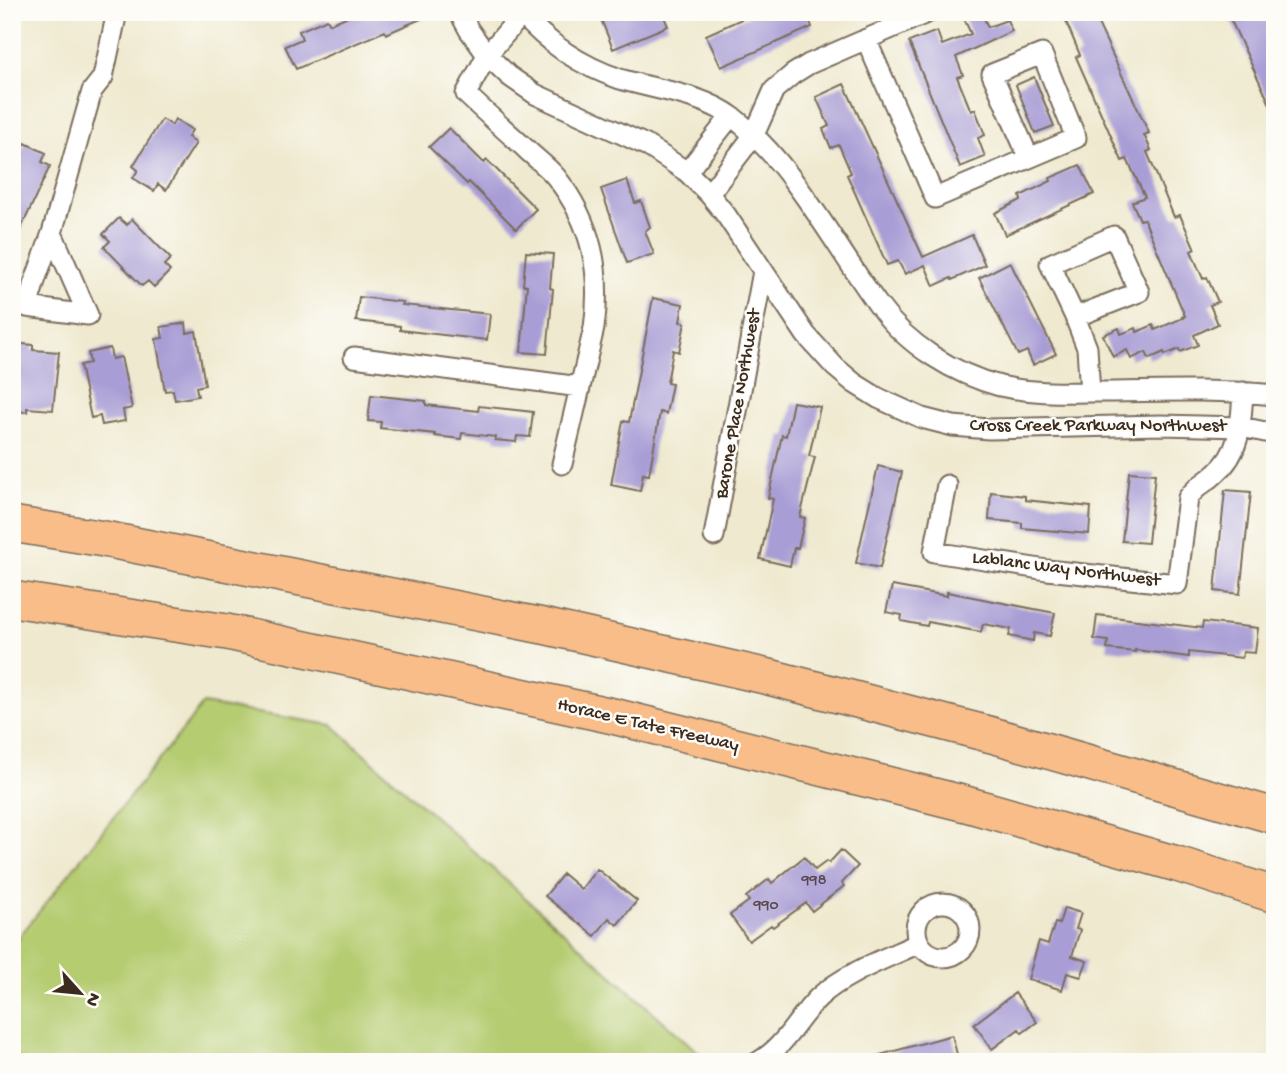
<svg xmlns="http://www.w3.org/2000/svg" width="1287" height="1074" viewBox="0 0 1287 1074" font-family="'Gochi Hand',sans-serif">
<style>
.green{fill:#b5cc71;stroke:#787b48;stroke-width:2}
.building{fill:#a99dd5}
.lines{fill:none;stroke-linecap:round;stroke-linejoin:round}
.street-casing{stroke:#7a6d5c;stroke-width:23}
.highway-casing{stroke:#7a6d5c;stroke-width:38}
.street{stroke:#fff;stroke-width:19}
.highway{stroke:#f9bd89;stroke-width:35}
.labels{text-anchor:middle;dominant-baseline:central;stroke-width:5;stroke-linejoin:round;paint-order:stroke}
.number-label{font-size:16px;fill:#56474c}
.street-label{font-size:19px;fill:#3b2a1e;stroke:#fdfcf7}
</style>
<rect width="100%" height="100%" fill="#fdfcf7"/>
<filter id="ink" filterUnits="userSpaceOnUse"><feTurbulence type="fractalNoise" baseFrequency=".0143" numOctaves="2"/><feDisplacementMap in="SourceGraphic" scale="14" xChannelSelector="R" yChannelSelector="G"/><feConvolveMatrix kernelMatrix="1 2 1 2 8 2 1 2 1" color-interpolation-filters="sRGB"/></filter>
<filter id="wash" filterUnits="userSpaceOnUse"><feTurbulence type="fractalNoise" baseFrequency=".00686" numOctaves="4" result="noise"/><feDisplacementMap in="SourceGraphic" scale="28" xChannelSelector="R" yChannelSelector="G"/><feGaussianBlur stdDeviation="1.57" result="paint"/><feColorMatrix in="noise" values="0 0 0 0 0 0 0 0 0 0 0 0 0 0 0 0 0 1.4 0 .05"/><feComposite in="paint" operator="in"/></filter>
<g filter="url(#wash)">
<rect width="100%" height="100%" fill="#efe9cf"/>
<path class="green" d="M 203,704 L 332,725 L 709,1062 L 27,1062 L 12,1054 L 12,946 Z"/>
<g id="blocks">
<path class="building" d="M 357,12 L 437,12 L 386,34 L 385,31 L 296,69 L 285,46 L 302,39 L 299,31 L 327,19 L 330,24 Z
M 598,12 L 662,12 L 668,26 L 613,49 Z
M 757,12 L 806,12 L 812,27 L 721,67 L 706,35 Z
M 961,12 L 981,12 L 988,27 L 1007,20 L 1012,31 L 956,57 L 963,75 L 957,77 L 971,111 L 975,109 L 985,135 L 978,138 L 985,157 L 960,167 L 909,42 L 937,31 L 942,45 L 971,34 Z
M 1062,12 L 1088,12 L 1091,19 L 1095,17 L 1149,133 L 1144,135 L 1151,150 L 1147,152 L 1174,217 L 1180,215 L 1195,249 L 1191,251 L 1203,279 L 1207,277 L 1218,302 L 1210,305 L 1218,324 L 1194,335 L 1198,345 L 1180,352 L 1179,349 L 1165,355 L 1164,352 L 1149,359 L 1146,352 L 1131,359 L 1127,350 L 1113,357 L 1103,335 L 1119,328 L 1121,334 L 1136,328 L 1137,332 L 1153,325 L 1155,330 L 1183,318 L 1182,317 L 1185,316 L 1144,219 L 1140,220 L 1132,202 L 1145,197 L 1127,159 L 1122,161 L 1076,57 L 1080,55 Z
M 1227,12 L 1266,12 L 1275,32 L 1275,115 Z
M 1034,77 L 1054,126 L 1035,133 L 1016,85 Z
M 844,84 L 923,257 L 972,235 L 985,265 L 952,280 L 951,278 L 934,286 L 925,265 L 905,274 L 898,261 L 887,265 L 847,175 L 851,173 L 839,145 L 831,148 L 823,129 L 829,126 L 816,97 Z
M 162,119 L 172,125 L 175,119 L 192,130 L 188,137 L 196,143 L 166,190 L 158,184 L 154,191 L 133,178 L 138,170 L 133,166 Z
M 449,128 L 484,163 L 487,160 L 536,209 L 516,229 L 469,182 L 467,184 L 429,147 Z
M 25,143 L 46,153 L 42,162 L 50,166 L 12,248 L 12,146 L 22,150 Z
M 1080,165 L 1094,194 L 1005,235 L 995,213 L 1021,200 L 1020,196 L 1051,181 L 1050,178 Z
M 627,180 L 635,203 L 641,201 L 650,227 L 645,231 L 654,254 L 627,263 L 601,189 Z
M 119,218 L 127,225 L 132,219 L 171,259 L 164,265 L 170,271 L 154,287 L 148,281 L 142,286 L 104,247 L 110,241 L 103,234 Z
M 526,252 L 553,254 L 550,288 L 553,289 L 547,354 L 521,352 L 527,285 L 523,285 Z
M 1010,262 L 1056,354 L 1033,365 L 1027,351 L 1018,355 L 979,278 Z
M 359,297 L 403,302 L 402,305 L 490,314 L 487,340 L 400,330 L 400,326 L 356,321 Z
M 653,298 L 683,304 L 680,322 L 685,323 L 679,352 L 673,350 L 667,383 L 672,384 L 666,414 L 660,412 L 649,475 L 643,474 L 640,491 L 611,485 L 623,421 L 629,422 Z
M 186,323 L 187,333 L 196,331 L 205,385 L 196,387 L 198,396 L 175,400 L 173,390 L 165,391 L 156,339 L 163,338 L 161,327 Z
M 12,343 L 33,345 L 33,350 L 59,352 L 53,410 L 27,408 L 27,412 L 12,411 Z
M 110,348 L 112,359 L 121,357 L 132,408 L 123,410 L 125,421 L 102,425 L 100,416 L 91,418 L 80,365 L 90,363 L 88,353 Z
M 371,395 L 426,401 L 426,405 L 478,411 L 479,406 L 533,412 L 530,437 L 517,436 L 516,442 L 495,440 L 496,437 L 462,433 L 461,439 L 435,436 L 435,434 L 380,428 L 381,422 L 368,421 Z
M 793,402 L 820,407 L 809,456 L 815,457 L 800,517 L 805,518 L 798,548 L 794,548 L 790,566 L 760,559 L 773,499 L 768,498 L 782,435 L 786,436 Z
M 878,466 L 902,472 L 880,568 L 856,563 Z
M 1129,472 L 1155,474 L 1148,543 L 1122,541 Z
M 1225,490 L 1251,492 L 1240,594 L 1215,591 Z
M 991,492 L 1025,496 L 1025,500 L 1091,507 L 1089,534 L 1022,528 L 1022,523 L 989,520 Z
M 892,586 L 947,596 L 947,592 L 1055,613 L 1050,636 L 1034,633 L 1033,641 L 1009,636 L 1011,629 L 983,624 L 981,632 L 928,622 L 927,626 L 901,621 L 902,615 L 886,612 Z
M 1097,615 L 1202,628 L 1203,622 L 1258,628 L 1255,653 L 1243,652 L 1242,658 L 1189,652 L 1189,657 L 1135,650 L 1135,652 L 1107,649 L 1108,641 L 1094,639 Z
M 841,850 L 858,866 L 842,883 L 844,886 L 812,911 L 806,903 L 773,927 L 771,925 L 749,941 L 730,915 L 749,901 L 746,897 L 769,879 L 772,883 L 804,857 L 815,870 L 827,861 L 829,863 Z
M 597,869 L 637,901 L 617,925 L 609,918 L 595,936 L 545,896 L 563,874 L 581,889 Z
M 1064,908 L 1081,913 L 1076,929 L 1080,930 L 1072,956 L 1087,961 L 1081,977 L 1067,973 L 1062,990 L 1028,979 L 1039,941 L 1048,944 L 1055,923 L 1059,924 Z
M 1015,993 L 1037,1022 L 1022,1033 L 1019,1029 L 992,1049 L 974,1024 Z
M 952,1035 L 959,1062 L 874,1062 L 873,1057 Z"/>
</g>
</g>
<g filter="url(#ink)">
<use href="#blocks" fill-opacity="0" stroke="#7a6d5c" stroke-width="2"/>
<g class="lines">
<defs>
<path id="street" d="M 459,12 L 469,30 L 487,55 L 509,76 L 535,94 L 646,145 L 687,172 L 709,194 L 726,215 L 806,335 L 835,367 L 854,383 L 878,398 L 922,418 L 953,426 L 989,429 L 1161,425 L 1241,427 L 1275,434
M 520,12 C 547,43 581,66 620,79 C 659,91 700,93 734,118 C 794,165 834,245 879,306 C 907,345 954,374 1000,386 C 1035,394 1071,392 1106,392 C 1162,391 1218,389 1275,395
M 524,12 L 487,55 L 466,94 C 485,112 505,130 525,148 C 535,158 548,167 556,177 C 592,223 602,272 594,328 L 562,464
M 866,39 L 935,198 L 1029,158
M 1042,54 L 1076,138 L 1029,158 L 992,74 Z
M 687,172 L 731,116
M 709,194 L 754,135 L 774,90 L 793,74 L 809,64 L 929,12
M 52,233 L 88,315
M 1114,236 L 1139,292 L 1075,317 L 1050,264 Z
M 88,315 L 27,307 L 35,281 L 52,233 L 92,91 L 103,77 L 117,12
M 1075,317 L 1087,348 L 1090,392
M 354,357 L 580,387
M 947,485 L 934,552 L 1047,570 L 1177,584 L 1188,498 C 1198,484 1205,484 1216,473 C 1241,452 1241,422 1243,392
M 714,536 L 763,271
M916 930a27 27 0 1 1 54 0a27 27 0 1 1-54 0Z
M 758,1062 C 785,1047 797,1019 818,998 C 843,974 887,958 919,943"/>
<path id="highway" d="M 12,524 L 104,539 L 543,626 L 769,677 L 992,735 L 1275,816
M 12,599 L 227,632 L 613,716 L 966,804 L 1177,864 L 1275,895"/>
</defs>
<use href="#street" class="street-casing"/>
<use href="#highway" class="highway-casing"/>
<use href="#street" class="street"/>
<use href="#highway" class="highway"/>
</g>
</g>
<g class="labels">
<g class="number-label">
<text x="814" y="881">998</text>
<text x="766" y="906">990</text>
</g>
<g class="street-label">
<text transform="translate(739 404) rotate(-80)">Barone Place Northwest</text>
<text x="1098" y="426">Cross Creek Parkway Northwest</text>
<text transform="translate(1066 570) rotate(7)">Lablanc Way Northwest</text>
<text transform="translate(648 726) rotate(13)">Horace E Tate Freeway</text>
</g>
</g>
<rect width="1287" height="1074" fill="none" stroke="#fdfcf7" stroke-width="42"/>
<g transform="translate(80 993) rotate(117)" stroke="#fdfcf7" stroke-width="5" paint-order="stroke">
<path d="M0-5L12 26L0 18L-12 26Z" fill="#3b2a1e"/>
<text y="-10" font-size="19" font-weight="bold" text-anchor="middle" fill="#3b2a1e">N</text>
</g>
</svg>
